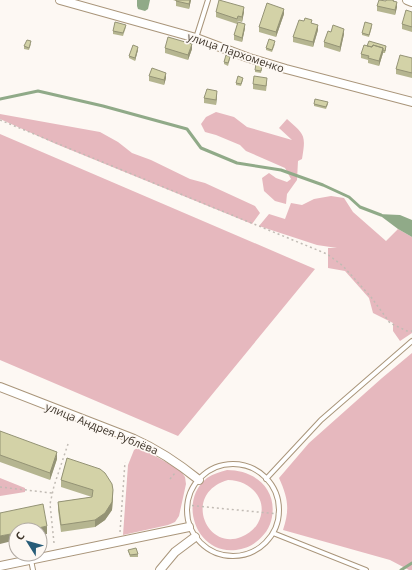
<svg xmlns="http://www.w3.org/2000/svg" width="412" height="570" viewBox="0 0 412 570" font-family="'Open Sans',sans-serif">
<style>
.green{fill:#e6b8be;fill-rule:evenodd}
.water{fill:#90aa88}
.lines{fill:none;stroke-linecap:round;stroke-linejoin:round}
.stream{stroke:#90aa88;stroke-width:3}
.lane-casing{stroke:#a9957a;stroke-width:6}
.street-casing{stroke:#a9957a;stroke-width:10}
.path{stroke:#c1bbb4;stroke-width:1.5;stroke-dasharray:2 3;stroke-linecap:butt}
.lane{stroke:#fff;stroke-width:4}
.street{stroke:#fff;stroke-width:8}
.wall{fill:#b5b590}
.shaded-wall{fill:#949375}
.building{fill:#d3d2a7;stroke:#949375}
.labels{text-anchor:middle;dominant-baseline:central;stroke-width:3.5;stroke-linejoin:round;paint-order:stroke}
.street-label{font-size:11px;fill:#3f362b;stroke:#fdf8f3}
</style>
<rect width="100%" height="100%" fill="#fdf8f3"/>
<path class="green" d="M 216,112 L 234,117 L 247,127 L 292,140 L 279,128 L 287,119 C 305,135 306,135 302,159 L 298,161 L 297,180 L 287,194 L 286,204 L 275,201 L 264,191 L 262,178 L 269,173 L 276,178 L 287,182 L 291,179 L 285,168 L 246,151 L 240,145 L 216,135 L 205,132 L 201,124 L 206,117 Z
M 0,114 L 100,132 L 118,142 L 132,153 L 151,160 L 190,179 L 205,183 L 255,206 L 260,213 L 252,224 L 56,144 L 0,119 Z
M 0,134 L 315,269 L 178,436 L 0,360 Z
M 331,196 L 344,198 L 353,212 L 386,241 L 398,229 L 412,237 L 412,333 L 400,341 L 393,331 L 393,323 L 373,313 L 369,298 L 345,271 L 328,268 L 328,248 L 337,248 L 317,245 L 259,226 L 269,214 L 285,219 L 291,203 L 302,205 L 314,199 Z
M 412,353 L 412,570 L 409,570 L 390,560 L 283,530 C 290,509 288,498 279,478 L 309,443 L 382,378 Z
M 139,447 L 180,470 L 185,477 L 186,484 L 179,516 L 175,522 L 168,525 L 123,535 L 128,465 L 134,450 Z
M 227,470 C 254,470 277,488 272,517 C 270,528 264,536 256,542 C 250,547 243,549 236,550 C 197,555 177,502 207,478 C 213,474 220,472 227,470 ZM 228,480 C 251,480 270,501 258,523 C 254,530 248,534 241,537 C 206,551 182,493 228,480 Z
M 0,478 L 25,488 L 25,492 L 0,496 Z"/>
<path class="water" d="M 137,0 L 150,0 L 148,9 L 145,11 L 138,9 L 137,6 Z
M 378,214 L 400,215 L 412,220 L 412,237 L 398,229 Z"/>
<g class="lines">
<path class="stream" d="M 0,99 L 38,91 L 103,106 L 187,129 L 201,148 L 237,163 L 281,170 L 323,185 L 349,197 L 360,207 L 381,215
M 401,570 L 412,563"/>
<defs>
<path id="lane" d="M 196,38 L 208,0
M187 510a46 46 0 1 1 92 0a46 46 0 1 1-92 0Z
M 266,479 L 321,420 L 412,341
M 273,533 L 366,570
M 31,560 L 33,570"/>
<path id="street" d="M 60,0 L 196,38 L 249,58 L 286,69 L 412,102
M 407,0 L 412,2
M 0,387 L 134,439 C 159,450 178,463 199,480
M 0,566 L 189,527
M 160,570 L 175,552 L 195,537"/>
</defs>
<use href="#lane" class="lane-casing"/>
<use href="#street" class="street-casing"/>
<path class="path" d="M 0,120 L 327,254 L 343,266 L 371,297 L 390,323 L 407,331 L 412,331
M 170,479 L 175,473
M 0,487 L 52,493
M 187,505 L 278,514
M 120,532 L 125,462
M 54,543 L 50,504 L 54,486 L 69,441"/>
<use href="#lane" class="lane"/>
<use href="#street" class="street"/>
</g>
<path class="wall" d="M 173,0 L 191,0 L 189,9 L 176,6 L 176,1 Z
M 394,0 L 394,1 L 397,7 L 395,15 L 377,11 L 377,6 L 386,1 Z
M 216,12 L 244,12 L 242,22 L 238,21 L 237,24 L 216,17 Z
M 412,12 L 412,32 L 402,29 L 402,24 Z
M 284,14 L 276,37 L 259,32 L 259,27 Z
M 312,23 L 318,30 L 313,47 L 293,42 L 293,37 Z
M 126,27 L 123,36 L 113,34 L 113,31 Z
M 372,27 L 369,37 L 362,35 L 362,33 Z
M 245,28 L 242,42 L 234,40 L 234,35 Z
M 344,34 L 340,52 L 324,47 L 324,42 Z
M 31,44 L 29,50 L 24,49 L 24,46 Z
M 275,44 L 272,52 L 266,50 L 266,48 Z
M 367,46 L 386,49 L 385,53 L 383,53 L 379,66 L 368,63 L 368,60 L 361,58 L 361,54 Z
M 165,48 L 192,49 L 188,60 L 165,53 Z
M 138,50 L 135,61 L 129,58 L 129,56 Z
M 412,58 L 412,78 L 396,74 L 396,69 Z
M 230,59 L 228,66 L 224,64 L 224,62 Z
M 262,68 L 261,73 L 255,72 L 255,70 Z
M 149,76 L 166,78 L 164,85 L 149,81 Z
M 243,80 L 241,86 L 236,85 L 236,83 Z
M 267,83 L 266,91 L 253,89 L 253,84 Z
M 217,96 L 216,105 L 204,103 L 204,98 Z
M 314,104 L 328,104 L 326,109 L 314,106 Z
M 0,431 L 57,459 L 50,480 L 0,462 Z
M 67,458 L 113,497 L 112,510 L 105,520 L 95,527 L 61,532 L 58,510 L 58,502 L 92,497 L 61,487 L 61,480 Z
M 128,550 L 138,554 L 138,557 L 130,557 Z"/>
<path class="shaded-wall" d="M 190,0 L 191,0 L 189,9 L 189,4 Z
M 397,2 L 397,7 L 395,15 L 395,10 Z
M 244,7 L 244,12 L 242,22 L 242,17 Z
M 284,9 L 284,14 L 276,37 L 276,32 Z
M 245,24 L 245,28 L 242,42 L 242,38 Z
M 318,25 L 318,30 L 313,47 L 313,42 Z
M 344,29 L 344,34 L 340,52 L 340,47 Z
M 192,44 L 192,49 L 188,60 L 188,55 Z
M 138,47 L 138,50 L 135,61 L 135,58 Z
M 383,48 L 383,53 L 379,66 L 379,61 Z
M 166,73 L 166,78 L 164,85 L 164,80 Z
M 217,91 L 217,96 L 216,105 L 216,100 Z
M 57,452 L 57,459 L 50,480 L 50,473 Z
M 113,490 L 113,497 L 112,510 L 105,520 L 95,527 L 95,520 Z
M 47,526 L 47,534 L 40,535 L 40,530 L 30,530 Z
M 16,533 L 16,540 L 0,544 L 0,536 Z"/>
<path class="building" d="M 176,0 L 190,0 L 189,4 L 176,1 Z
M 219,0 L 244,7 L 242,17 L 238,16 L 237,19 L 216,12 Z
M 379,0 L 386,1 L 386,0 L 393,0 L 393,1 L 397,2 L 395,10 L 377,6 Z
M 267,3 L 284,9 L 276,32 L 259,27 Z
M 406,10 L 412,12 L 412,27 L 402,24 Z
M 305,18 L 312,20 L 311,23 L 318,25 L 313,42 L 293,37 L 299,20 L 304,21 Z
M 115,22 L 126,25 L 123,33 L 113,31 Z
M 238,22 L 245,24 L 242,38 L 234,35 Z
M 365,22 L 372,24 L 369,35 L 362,33 Z
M 333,25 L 344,29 L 340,47 L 324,42 L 328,31 L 331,32 Z
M 168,37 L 192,44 L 188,55 L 165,48 Z
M 269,39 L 275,41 L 272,50 L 266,48 Z
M 27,40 L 31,41 L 29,48 L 24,46 Z
M 369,41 L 386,46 L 385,51 L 383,50 L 383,48 L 373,45 L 372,47 L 367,46 Z
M 133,45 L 138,47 L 135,58 L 129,56 Z
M 364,45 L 372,47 L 373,45 L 383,48 L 379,61 L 368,58 L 369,56 L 361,54 Z
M 226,55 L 230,57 L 228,63 L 224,62 Z
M 400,55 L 412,58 L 412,73 L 396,69 Z
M 256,64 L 262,65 L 261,71 L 255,70 Z
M 152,68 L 166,73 L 164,80 L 149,76 Z
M 238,76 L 243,78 L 241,84 L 236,83 Z
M 254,76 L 267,78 L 266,86 L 253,84 Z
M 207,89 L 217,91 L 216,100 L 204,98 Z
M 315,99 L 328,102 L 326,107 L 314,104 Z
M 0,431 L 57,452 L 50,473 L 0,455 Z
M 67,458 L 100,469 L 105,473 L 112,484 L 113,490 L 112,502 L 105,513 L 95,520 L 61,525 L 58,502 L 92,497 L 93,490 L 61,480 Z
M 43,504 L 47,526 L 30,530 L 16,530 L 16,533 L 0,536 L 0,513 Z
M 136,548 L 138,554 L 130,555 L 128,550 Z"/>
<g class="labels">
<g class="street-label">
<text transform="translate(236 52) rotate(19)">улица Пархоменко</text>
<text transform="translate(102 428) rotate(22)">улица Андрея Рублёва</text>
</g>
</g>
<g transform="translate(28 542) rotate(307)"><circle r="19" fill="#fdf8f3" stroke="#b1aaa3"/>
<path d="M0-3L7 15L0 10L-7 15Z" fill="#275c78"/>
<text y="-6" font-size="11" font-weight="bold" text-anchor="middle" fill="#3f362b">С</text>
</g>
</svg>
